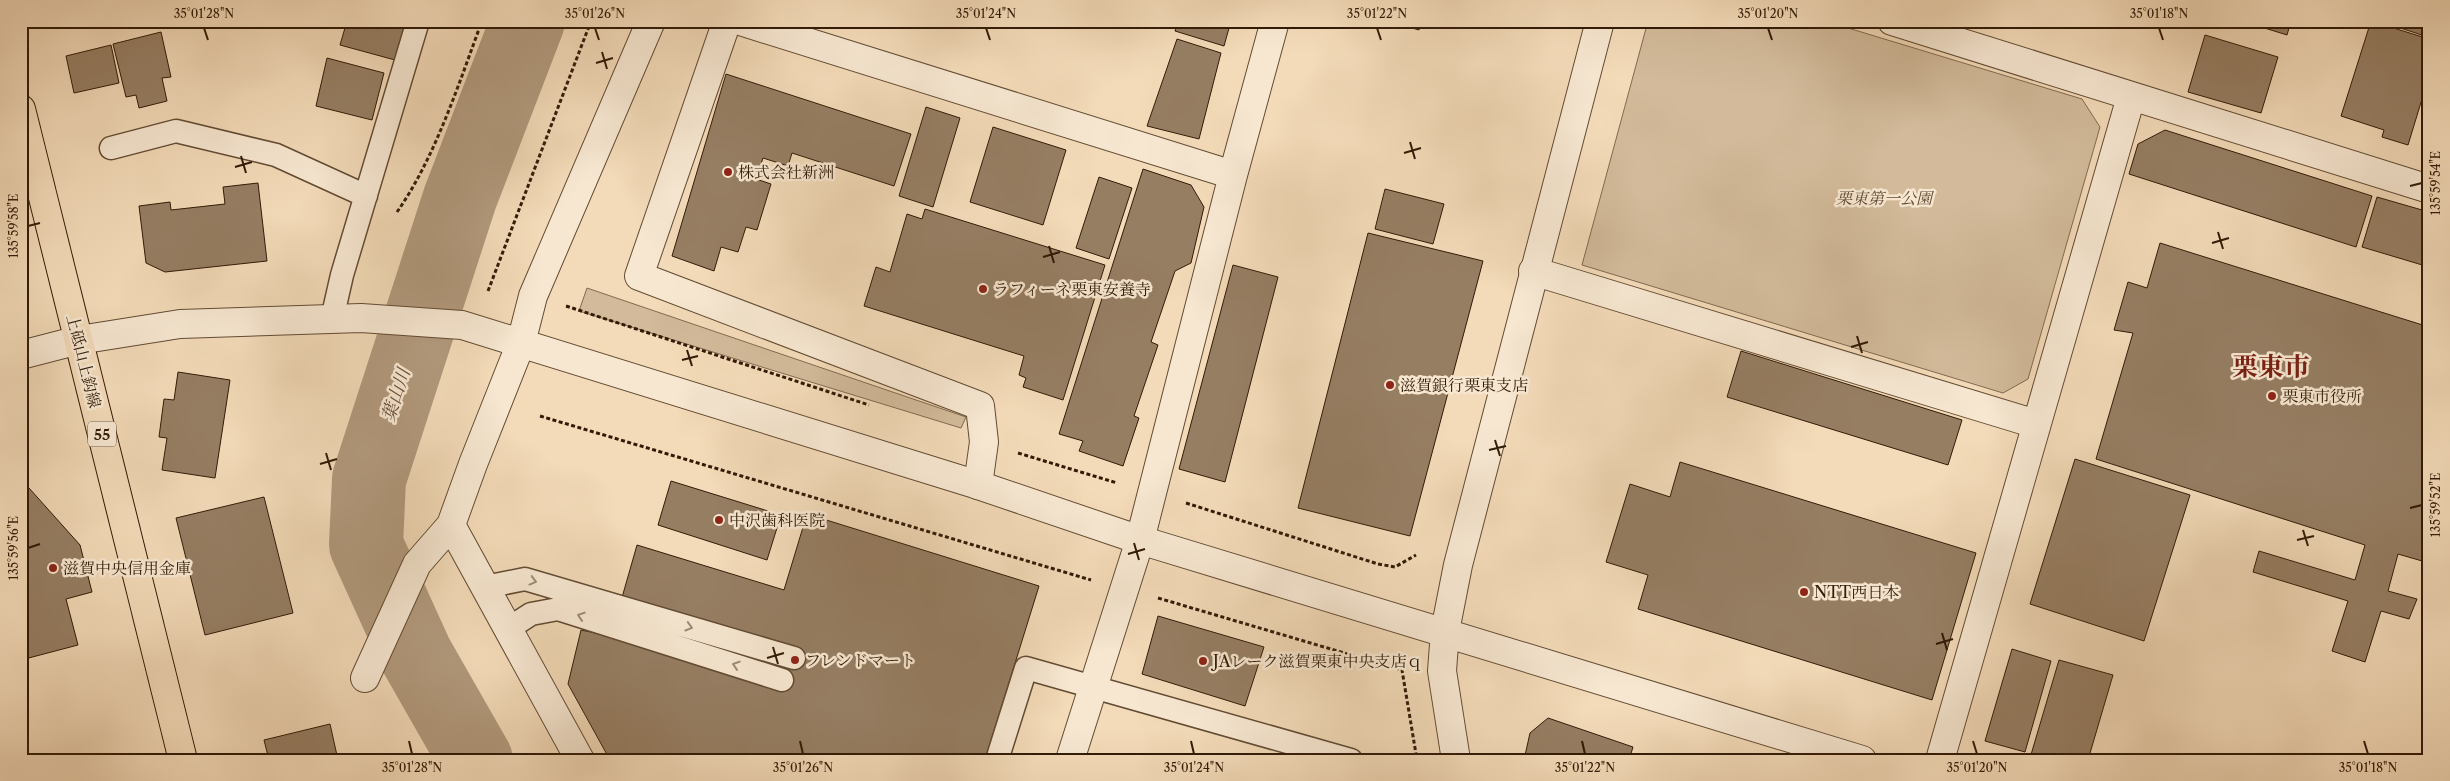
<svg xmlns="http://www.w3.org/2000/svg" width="2450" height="781" viewBox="0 0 2450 781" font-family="'Libre Caslon Text','Noto Serif JP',serif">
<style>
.green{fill:#d2ba9a;stroke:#826a50}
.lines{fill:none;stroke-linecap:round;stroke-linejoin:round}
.river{stroke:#b1997c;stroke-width:74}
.building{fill:#967e63;stroke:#311b07}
.service-casing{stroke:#624b33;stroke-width:25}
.minor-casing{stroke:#624b33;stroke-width:30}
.tertiary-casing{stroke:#624b33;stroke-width:30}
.primary-casing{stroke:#311b07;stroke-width:30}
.path{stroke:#311b07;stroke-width:3;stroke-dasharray:4 2.5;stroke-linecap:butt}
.service{stroke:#f7e7d1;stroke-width:22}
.minor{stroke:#f7e7d1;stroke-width:28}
.tertiary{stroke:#f7e7d1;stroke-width:28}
.primary{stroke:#f3dab8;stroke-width:28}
.oneway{stroke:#9e8b76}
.ticks{fill:none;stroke:#311b07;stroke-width:2}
.poi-dot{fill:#8f2418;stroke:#f7e7d1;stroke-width:2}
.labels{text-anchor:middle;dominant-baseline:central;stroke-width:5;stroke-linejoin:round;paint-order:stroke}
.shield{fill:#f7e7d1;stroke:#6c5844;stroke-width:1}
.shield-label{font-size:15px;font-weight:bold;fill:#311b07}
.poi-label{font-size:16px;fill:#311b07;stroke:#f7e7d1;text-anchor:start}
.park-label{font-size:16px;font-style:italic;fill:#614b33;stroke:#f7e7d1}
.street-label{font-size:16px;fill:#311b07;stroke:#f7e7d1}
.water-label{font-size:18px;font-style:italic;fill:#644d36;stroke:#f7e7d1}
.town-label{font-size:26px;font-weight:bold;fill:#7a1f14;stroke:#f7e7d1}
.neatline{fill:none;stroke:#311b07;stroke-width:2}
.ticks-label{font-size:12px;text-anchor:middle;fill:#311b07}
</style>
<rect width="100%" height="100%" fill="#f3dab8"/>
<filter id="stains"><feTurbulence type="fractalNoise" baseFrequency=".004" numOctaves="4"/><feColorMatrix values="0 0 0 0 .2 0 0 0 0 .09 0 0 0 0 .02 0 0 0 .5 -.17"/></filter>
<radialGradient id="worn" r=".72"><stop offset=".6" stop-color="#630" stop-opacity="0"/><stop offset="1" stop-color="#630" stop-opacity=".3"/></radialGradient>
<path class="green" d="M 1648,21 L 1825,21 L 2082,99 L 2100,127 L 2028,379 L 2003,393 L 1582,265 Z
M 587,288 L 966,417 L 961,428 L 579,311 Z"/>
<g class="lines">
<path class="river" d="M 476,760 L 416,655 L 366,545 L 369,479 L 460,198 L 528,21"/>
</g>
<path class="building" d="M 347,21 L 406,21 L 395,60 L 340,45 Z
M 1178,21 L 1231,21 L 1224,46 L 1175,31 Z
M 1388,21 L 1422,21 L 1419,30 Z
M 2242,21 L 2291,21 L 2287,35 Z
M 2371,21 L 2429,39 L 2429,76 L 2408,145 L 2382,137 L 2384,130 L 2341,116 Z
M 2389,21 L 2429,21 L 2428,37 L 2388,24 Z
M 161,32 L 171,77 L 162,78 L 167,101 L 139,108 L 136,95 L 126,97 L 113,44 Z
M 2205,35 L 2278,57 L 2261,113 L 2188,92 Z
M 1177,39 L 1221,53 L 1199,139 L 1147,126 Z
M 111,45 L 119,83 L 74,93 L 66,56 Z
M 327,58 L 384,73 L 372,120 L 316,106 Z
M 726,74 L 911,134 L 894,186 L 792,153 L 788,166 L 763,158 L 756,179 L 771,184 L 757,230 L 746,227 L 738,252 L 721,247 L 714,271 L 672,256 Z
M 926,107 L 960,118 L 933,207 L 899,196 Z
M 993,127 L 1066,150 L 1043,225 L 970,202 Z
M 2165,130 L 2372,196 L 2356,247 L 2129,174 L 2138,144 Z
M 1143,169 L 1191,185 L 1204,207 L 1191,263 L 1175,271 L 1151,342 L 1158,345 L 1134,416 L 1139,418 L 1123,466 L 1079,451 L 1083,441 L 1059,434 Z
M 1099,177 L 1132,188 L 1109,259 L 1076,248 Z
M 258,183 L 267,261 L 165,272 L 146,263 L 139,206 L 170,202 L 171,210 L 225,204 L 223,187 Z
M 1385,189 L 1444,204 L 1433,244 L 1375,229 Z
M 2377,197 L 2429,212 L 2429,267 L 2362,247 Z
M 925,209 L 1105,265 L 1063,400 L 1023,387 L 1026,378 L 1019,375 L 1024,356 L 864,306 L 876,267 L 890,272 L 907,214 L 922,219 Z
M 1368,233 L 1483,261 L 1410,536 L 1298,508 Z
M 2160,243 L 2429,327 L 2429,563 L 2398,554 L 2388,591 L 2417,599 L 2409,619 L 2381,611 L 2365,662 L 2332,651 L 2348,601 L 2253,572 L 2259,551 L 2355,580 L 2365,545 L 2096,459 L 2133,333 L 2114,330 L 2128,282 L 2147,288 Z
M 1233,265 L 1278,277 L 1225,482 L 1179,469 Z
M 1741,351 L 1962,420 L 1948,465 L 1727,397 Z
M 178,372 L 230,380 L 215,478 L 162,470 L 167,438 L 159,437 L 164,399 L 174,400 Z
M 2075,459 L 2190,495 L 2144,641 L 2030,604 Z
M 1680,462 L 1976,553 L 1932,700 L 1638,609 L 1648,575 L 1606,562 L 1630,484 L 1670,497 Z
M 671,481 L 781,515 L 767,560 L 658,525 Z
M 29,488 L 80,545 L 92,592 L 66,599 L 78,645 L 21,660 L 21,490 Z
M 264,497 L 293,613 L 205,635 L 176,518 Z
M 807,514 L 1039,586 L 985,760 L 610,760 L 568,684 L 581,630 L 611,636 L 637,545 L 784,590 Z
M 1158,616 L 1264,647 L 1245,706 L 1142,674 Z
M 2012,649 L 2051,661 L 2025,752 L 1985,741 Z
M 2059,660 L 2113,675 L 2088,760 L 2030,758 Z
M 1548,718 L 1633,747 L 1629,760 L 1524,760 L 1530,733 Z
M 330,724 L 338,760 L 269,760 L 264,740 Z"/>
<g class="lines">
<defs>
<path id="service" d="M 111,148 L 176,131 L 276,155 L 366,196
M 332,319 L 342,275 L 418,21
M 485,587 L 525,579 L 794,658
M 508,629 L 531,614 L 558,609 L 782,680
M 997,760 L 1026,668 L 1351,760"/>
<path id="minor" d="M 727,21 L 639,276 L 980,406 L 984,442 L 978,485
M 740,21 L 1233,175
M 1892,21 L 2429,189
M 1533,271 L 2036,424
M 451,525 L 580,760
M 365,678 L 417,564 L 451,525 L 473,464 L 521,343
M 1070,760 L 1140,540 L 1233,175 L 1275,21
M 1940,760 L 2131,97"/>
<path id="tertiary" d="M 521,343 L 533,296 L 651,21
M 21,355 L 79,340 L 180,324 L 361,318 L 462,325 L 978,485 L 1140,540 L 1862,760
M 1456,760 L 1442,671 L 1445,631 L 1458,565 L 1600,21"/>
<path id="primary" d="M 21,109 L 183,760"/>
</defs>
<use href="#service" class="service-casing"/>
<use href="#minor" class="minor-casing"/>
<use href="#tertiary" class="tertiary-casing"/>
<use href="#primary" class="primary-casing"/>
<path class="path" d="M 397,212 C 435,158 459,83 482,21
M 488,291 L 591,21
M 566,306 L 869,405
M 540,416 L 1091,580
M 1018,453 L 1117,483
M 1186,503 L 1378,564 L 1395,567 L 1416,555
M 1158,598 L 1402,670 L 1417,760"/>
<use href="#service" class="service"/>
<use href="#minor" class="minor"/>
<use href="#tertiary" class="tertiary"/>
<use href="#primary" class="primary"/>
</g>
<defs><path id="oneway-chevron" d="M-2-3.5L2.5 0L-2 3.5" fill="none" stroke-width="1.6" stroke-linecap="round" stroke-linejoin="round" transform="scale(1.25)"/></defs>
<g class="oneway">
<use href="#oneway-chevron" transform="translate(533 581) rotate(15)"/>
<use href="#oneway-chevron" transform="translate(581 616) rotate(-162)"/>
<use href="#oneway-chevron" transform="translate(689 627) rotate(16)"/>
<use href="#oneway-chevron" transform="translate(736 665) rotate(-162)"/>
</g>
<path class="ticks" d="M 204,28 L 208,40M 595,28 L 599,40M 986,28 L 990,40M 1377,28 L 1381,40M 1768,28 L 1772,40M 2159,28 L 2163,40M 602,52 L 607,69M 596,63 L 613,58M 1410,142 L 1415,159M 1404,153 L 1421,148M 241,156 L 246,173M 235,167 L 252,162M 2410,186 L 2422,183M 28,226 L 40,223M 2218,232 L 2223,249M 2212,243 L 2229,238M 1049,246 L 1054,263M 1043,257 L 1060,252M 1857,336 L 1862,353M 1851,347 L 1868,342M 687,350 L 692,366M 682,360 L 698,356M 1495,440 L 1500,456M 1489,450 L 1506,446M 326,453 L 331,470M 320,464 L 337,459M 2410,508 L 2422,505M 2303,530 L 2308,546M 2297,540 L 2314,536M 1134,543 L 1139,560M 28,548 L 40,544M 1128,554 L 1145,549M 1942,633 L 1947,650M 1936,644 L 1953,639M 773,647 L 778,664M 767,658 L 784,653M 409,741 L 412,754M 800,741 L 803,754M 1191,741 L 1194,754M 1582,741 L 1585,754M 1973,741 L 1977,754M 2364,741 L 2368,754"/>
<g class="poi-dot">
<circle cx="728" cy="172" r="5"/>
<circle cx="983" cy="289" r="5"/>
<circle cx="1390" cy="385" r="5"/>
<circle cx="2272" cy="396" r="5"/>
<circle cx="719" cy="520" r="5"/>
<circle cx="53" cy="568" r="5"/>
<circle cx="1804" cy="592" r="5"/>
<circle cx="795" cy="660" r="5"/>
<circle cx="1203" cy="661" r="5"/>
</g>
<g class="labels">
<rect class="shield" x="88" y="421.5" width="28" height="25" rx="4"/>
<g class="shield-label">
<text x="102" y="434">55</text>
</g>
<g class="poi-label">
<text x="738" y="172">株式会社新洲</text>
<text x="993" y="289">ラフィーネ栗東安養寺</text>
<text x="1400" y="385">滋賀銀行栗東支店</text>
<text x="2282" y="396">栗東市役所</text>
<text x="729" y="520">中沢歯科医院</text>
<text x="63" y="568">滋賀中央信用金庫</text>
<text x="1814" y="592">NTT西日本</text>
<text x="805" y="660">フレンドマート</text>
<text x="1213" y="661">JAレーク滋賀栗東中央支店ｑ</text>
</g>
<g class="park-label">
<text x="1884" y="198">栗東第一公園</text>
</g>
<g class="street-label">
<text transform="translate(84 361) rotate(76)">上砥山上鈎線</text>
</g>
<g class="water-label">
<text transform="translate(396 395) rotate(-72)">葉山川</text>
</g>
<g class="town-label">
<text x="2271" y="367">栗東市</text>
</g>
</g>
<rect width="2450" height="781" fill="none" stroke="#f3dab8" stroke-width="55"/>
<rect x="28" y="28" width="2394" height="726" class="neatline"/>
<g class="ticks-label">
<text x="204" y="18">35°01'28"N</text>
<text x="595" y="18">35°01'26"N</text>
<text x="986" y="18">35°01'24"N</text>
<text x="1377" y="18">35°01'22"N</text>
<text x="1768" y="18">35°01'20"N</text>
<text x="2159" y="18">35°01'18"N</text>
<text transform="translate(2436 183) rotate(-90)" y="4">135°59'54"E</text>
<text transform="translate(14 226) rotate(-90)" y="4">135°59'58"E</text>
<text transform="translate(2436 505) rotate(-90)" y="4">135°59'52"E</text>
<text transform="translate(14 548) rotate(-90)" y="4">135°59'56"E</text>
<text x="412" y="772">35°01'28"N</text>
<text x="803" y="772">35°01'26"N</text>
<text x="1194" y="772">35°01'24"N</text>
<text x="1585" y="772">35°01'22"N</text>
<text x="1977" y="772">35°01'20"N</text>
<text x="2368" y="772">35°01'18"N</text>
</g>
<rect width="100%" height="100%" filter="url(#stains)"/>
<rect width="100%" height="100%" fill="url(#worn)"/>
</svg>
